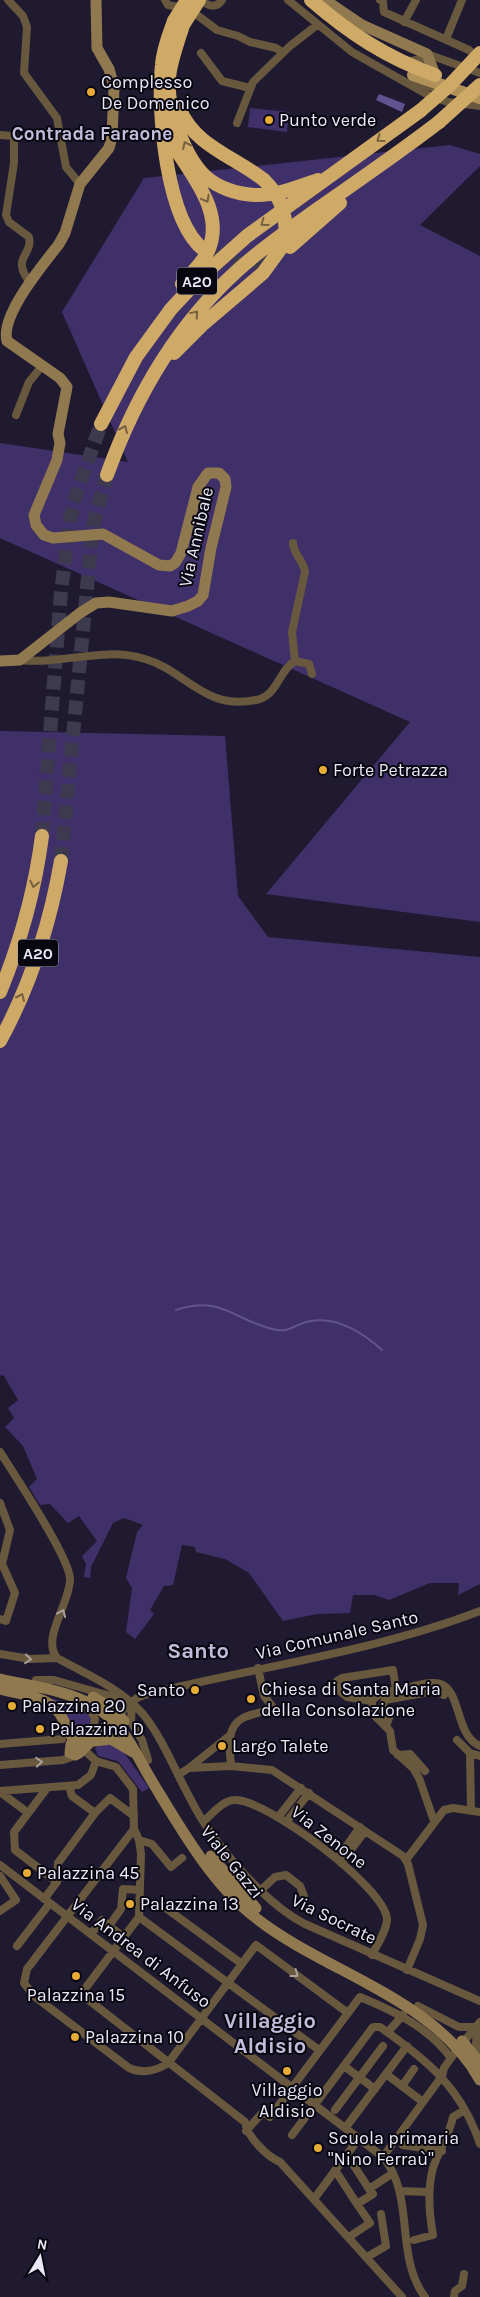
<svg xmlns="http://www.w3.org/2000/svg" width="480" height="2297" viewBox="0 0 480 2297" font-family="Karla,sans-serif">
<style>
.green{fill:#40306a}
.water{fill:#615390}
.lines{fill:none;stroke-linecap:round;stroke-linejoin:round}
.stream{stroke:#615390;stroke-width:2}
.highway-tunnel{stroke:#3d394e;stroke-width:14;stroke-dasharray:14 7;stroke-linecap:butt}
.street{stroke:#67583e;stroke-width:8}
.secondary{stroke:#91794f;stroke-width:11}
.primary{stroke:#b1925b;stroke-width:12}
.highway{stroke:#cfa966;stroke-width:14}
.highway-bridge{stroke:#cfa966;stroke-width:14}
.oneway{stroke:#75603f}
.oneway2{stroke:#a8a09a}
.poi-dot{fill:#e6ac36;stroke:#080710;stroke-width:2}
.labels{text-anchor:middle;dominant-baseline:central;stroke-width:4;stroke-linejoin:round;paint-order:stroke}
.shield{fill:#080710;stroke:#a6a4b2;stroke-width:1}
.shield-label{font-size:16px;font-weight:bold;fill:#eae7f7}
.poi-label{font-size:18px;fill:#eae7f7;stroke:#080710;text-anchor:start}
.street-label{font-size:18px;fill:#eae7f7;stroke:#080710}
.neighbourhood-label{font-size:19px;font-weight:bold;fill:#c2bcdb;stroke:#080710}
.district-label{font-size:22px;font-weight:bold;fill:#c2bcdb;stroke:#080710}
</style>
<rect width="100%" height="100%" fill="#1f1a30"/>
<path class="green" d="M 250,108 L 289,112 L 287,132 L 248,127 Z
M 450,145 L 480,154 L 480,166 L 420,225 L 480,256 L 480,922 L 266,894 L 410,722 L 0,538 L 0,443 L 128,462 L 62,312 L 144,178 Z
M 0,731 L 225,736 L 238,896 L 268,937 L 480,957 L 480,1584 L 458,1595 L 459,1583 L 430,1583 L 389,1600 L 374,1595 L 353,1595 L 350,1613 L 317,1614 L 283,1621 L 249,1573 L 225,1559 L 196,1552 L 195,1547 L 182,1545 L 173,1585 L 164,1586 L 150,1610 L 154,1614 L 135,1639 L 126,1632 L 132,1588 L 126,1578 L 137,1532 L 143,1525 L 124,1518 L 113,1523 L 91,1567 L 90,1578 L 84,1577 L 86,1564 L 82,1556 L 97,1541 L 79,1516 L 68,1523 L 50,1504 L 40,1505 L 29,1487 L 37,1479 L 23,1446 L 5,1427 L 14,1418 L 8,1408 L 18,1400 L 4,1376 L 0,1375 Z
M 51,1698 L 81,1707 L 91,1716 C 91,1726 88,1734 76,1733 Z
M 102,1742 L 120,1747 L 149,1788 L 142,1792 L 118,1761 L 98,1756 L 95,1748 Z"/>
<path class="water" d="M 379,94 L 405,104 L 402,112 L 376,100 Z"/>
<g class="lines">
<path class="stream" d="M 176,1310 C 224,1294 236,1323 277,1330 C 288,1332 296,1325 306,1322 C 334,1315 362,1332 382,1350"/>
<path class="highway-tunnel" d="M 213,255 C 236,267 256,266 278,255
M 42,836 L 61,592 L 70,519 L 77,492 L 101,424
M 61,861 L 93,525 L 107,475"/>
<path class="street" d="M 8,0 L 23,16 L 27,27 L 24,73 L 57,118 L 66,167 L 80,184
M 165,0 L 168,5 L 189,9 L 217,30 L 238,36 L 250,42 L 276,48 L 283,53
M 201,0 C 208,6 216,9 222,0
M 288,0 L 352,52 L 430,96 L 448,102 L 480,106
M 380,0 L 383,2 L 384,12 L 469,50 L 479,59
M 404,22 L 416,0
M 446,39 L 462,0
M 201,53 L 222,81 L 250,88
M 427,54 L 480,73
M 411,61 L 431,57
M 413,82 L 438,89
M 237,123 L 253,82 L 290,46 L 317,25
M 0,135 L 12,136 L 14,138 L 14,163 L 6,215 L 9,222 L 29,237 C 33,256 11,257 29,281
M 16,415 L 29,382 L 42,366
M 293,543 C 293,554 304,561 305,572 L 292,632 L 295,661
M 20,660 C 62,665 103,646 145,659 C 185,670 204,711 256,700 C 278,696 278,671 295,661 L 309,664 L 312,674
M 0,1452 C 14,1474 70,1558 70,1579 C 70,1604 41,1638 57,1658 C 86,1674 120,1688 143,1714 C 162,1737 176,1773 191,1800 C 212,1842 264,1903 305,1924 L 480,2001
M 0,1503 L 10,1530 L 2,1564 L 15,1593 L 6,1621 L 0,1619
M 0,1654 L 30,1659 L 57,1658
M 36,1680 L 54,1680 L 121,1699
M 372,1701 L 347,1697 L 337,1689 L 337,1681 L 342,1678 L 393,1670 L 396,1690
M 132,1703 L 131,1722 L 142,1740 L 148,1760
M 82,1706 L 91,1711 L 95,1719 L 92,1733
M 118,1715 L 137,1698 L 144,1695 C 255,1667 374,1652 480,1611
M 386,1726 L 389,1718 L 381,1709 L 385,1700 L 434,1691 L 444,1695
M 457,1740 L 470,1753 L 480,1756
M 0,1744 L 62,1739
M 80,1746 L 96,1761 L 116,1767 L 133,1789 L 134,1829 L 139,1840 L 141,1854 L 139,1917 L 81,1994 L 245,2122 C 247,2136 266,2156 280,2162 L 402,2297
M 470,1753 L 471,1811
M 398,1755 L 410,1754 L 425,1771
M 0,1765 L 63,1760 L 77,1755
M 231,1766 C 230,1751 225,1727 243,1718 C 253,1713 263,1714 272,1706 L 264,1696 L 258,1668
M 189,1768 L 229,1736
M 178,1775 L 189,1768 L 231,1766 L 272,1770 L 403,1856 L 408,1864 L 423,1925 L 420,1939 L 407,1970
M 69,1786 L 72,1796 L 95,1813
M 47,1788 L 14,1832 L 15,1850 L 57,1882
M 0,1791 L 78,1785 L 91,1775 L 96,1761
M 0,1792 L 23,1809
M 279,1816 L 301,1788
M 204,1821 C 212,1814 223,1800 235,1800 C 266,1799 385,1887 387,1919 C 387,1930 377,1945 372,1955
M 287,1821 L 309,1793
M 434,1821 L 419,1778 L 413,1768 L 393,1750 L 390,1731 L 374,1715 L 372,1708 L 372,1701 C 379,1691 393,1691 404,1689 C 414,1686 425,1682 435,1683 C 463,1684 453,1735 480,1746
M 134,1829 L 27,1969 L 24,1983 L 34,1996 L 129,2068 C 142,2074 158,2071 169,2062 L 256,1945 L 348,2013
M 139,1840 L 152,1844 L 171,1867 L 182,1858
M 337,1859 L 360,1827
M 406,1860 L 444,1810 L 453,1808 L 480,1812
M 341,1863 L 365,1831
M 0,1865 L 383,2157 C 416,2197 394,2256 425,2297
M 0,1876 L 16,1900 L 0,1911
M 57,1882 L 58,1863 L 95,1813 L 110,1798 L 134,1816
M 260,1891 L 275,1877 L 286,1875 L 300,1886 L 304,1896
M 44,1899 L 57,1882
M 163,1906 L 242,1964
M 139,1917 L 319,2050
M 109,1926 L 124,1937
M 91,1934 L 102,1920 L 109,1926 L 121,1909 L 123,1889 L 140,1890
M 17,1946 L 50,1903
M 418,2006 L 459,2027 L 477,2027
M 477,2027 L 476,2044 L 480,2056
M 388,2032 L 403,2015
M 461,2045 L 480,2022
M 344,2066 L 375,2089
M 386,2074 L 423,2102
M 402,2086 L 414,2069
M 335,2110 L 383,2046
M 346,2127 L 407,2046
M 246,2131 L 263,2112 L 270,2117 L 360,1997 C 394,2011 428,2027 451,2058
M 292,2135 L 373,2027 L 380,2027 C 427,2060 461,2087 480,2144
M 403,2145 L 442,2151
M 347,2155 L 369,2189
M 383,2157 L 442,2076 L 444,2068 L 454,2054
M 335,2170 L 357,2204
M 400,2191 L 429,2192
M 314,2199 L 354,2145
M 349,2237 L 370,2223 L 357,2204 L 373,2194 L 369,2189 L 393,2173
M 414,2240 L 433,2235 C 429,2213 427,2190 433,2168 C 439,2150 449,2136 453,2117 L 465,2110
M 367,2257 L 386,2246 L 381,2214
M 454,2297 L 455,2291 L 462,2286 L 464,2274"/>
<path class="secondary" d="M 325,0 L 362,25 L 427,54 L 435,75
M 0,661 L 20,660 L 80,613 L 96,603 L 109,602 L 172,611 L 188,606 L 198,601 L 203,595 L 211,548 L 226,487 L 225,479 L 219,473 L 208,473 L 198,487 L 181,553 L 175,563 L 170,566 L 159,565 L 103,534 L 53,538 L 44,535 L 36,525 L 34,515 L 57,460 L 60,443 L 58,434 L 67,387 L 60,378 L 7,341 C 0,315 43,265 59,244 L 65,233 L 80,184 L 109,148 L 112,137 L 114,87 L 109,69 L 97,48 L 96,0
M 0,1679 C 30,1686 67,1690 94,1706 C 124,1723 136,1755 153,1783 C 181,1829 212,1884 256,1918 C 326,1973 435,1998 480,2080
M 0,1689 C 18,1694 49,1696 60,1714 C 67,1725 69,1737 80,1746 L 79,1753
M 93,1697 L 113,1709 L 124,1721
M 88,1736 L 71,1744 L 70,1753 L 75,1755 L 79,1753 L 117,1716
M 94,1741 L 111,1739 L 133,1752
M 211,1856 L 256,1908
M 462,2041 L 480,2063"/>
<path class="primary" d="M 413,75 L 480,98"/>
<path class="highway" d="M 311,0 C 349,33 387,58 435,75
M 174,21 C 169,35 163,49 162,65 C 157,110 166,221 204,250
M 183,25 C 178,42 171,59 169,77 C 166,105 184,156 205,176 C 218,188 237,194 254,195 C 276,196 298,187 318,180
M 180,110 C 195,146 235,157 264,180
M 163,127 C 181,165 228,207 208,251 C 203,263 191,273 182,284
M 290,247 L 340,203
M 174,353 L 202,325 L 263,273 L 284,244
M 101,424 L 136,357 L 171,309 L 201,277 L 247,236 L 420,111
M 107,475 C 135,397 176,326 238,270 C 263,247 291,228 319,208 C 359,180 400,152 439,122
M 0,992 C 21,941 35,890 42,836
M 0,1041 C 31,984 50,924 61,861"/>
<path class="highway-bridge" d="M 174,21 L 187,0
M 183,25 L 199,0
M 420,111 L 450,85 L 480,53
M 439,122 L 480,85
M 264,180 C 282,197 289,220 284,244"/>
</g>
<defs><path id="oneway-chevron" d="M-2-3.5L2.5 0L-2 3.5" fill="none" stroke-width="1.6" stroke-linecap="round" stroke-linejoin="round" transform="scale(1.25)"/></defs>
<g class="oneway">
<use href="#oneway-chevron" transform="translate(380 139) rotate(144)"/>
<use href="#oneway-chevron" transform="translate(186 145) rotate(-115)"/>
<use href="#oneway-chevron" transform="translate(206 199) rotate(62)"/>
<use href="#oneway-chevron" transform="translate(264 223) rotate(144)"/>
<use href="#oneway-chevron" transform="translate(195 314) rotate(-50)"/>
<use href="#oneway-chevron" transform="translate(124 429) rotate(-66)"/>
<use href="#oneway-chevron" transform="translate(34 884) rotate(102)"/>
<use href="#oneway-chevron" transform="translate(21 997) rotate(-66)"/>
</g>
<g class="oneway2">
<use href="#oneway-chevron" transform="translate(62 1613) rotate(-68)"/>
<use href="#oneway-chevron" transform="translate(28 1659) rotate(5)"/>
<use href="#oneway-chevron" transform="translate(39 1762) rotate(-5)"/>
<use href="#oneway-chevron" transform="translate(295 1974) rotate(37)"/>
</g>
<g class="poi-dot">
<circle cx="91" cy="92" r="5"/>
<circle cx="269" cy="120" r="5"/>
<circle cx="323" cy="770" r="5"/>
<circle cx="195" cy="1690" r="5"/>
<circle cx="251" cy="1699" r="5"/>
<circle cx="12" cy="1706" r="5"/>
<circle cx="40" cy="1729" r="5"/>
<circle cx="222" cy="1746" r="5"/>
<circle cx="27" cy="1873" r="5"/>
<circle cx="130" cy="1904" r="5"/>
<circle cx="76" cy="1976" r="5"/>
<circle cx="75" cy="2037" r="5"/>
<circle cx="287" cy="2071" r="5"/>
<circle cx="318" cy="2148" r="5"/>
</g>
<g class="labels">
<g class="shield">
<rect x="177" y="267.5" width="40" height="27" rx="4"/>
<rect x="18" y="939.5" width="40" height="27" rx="4"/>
</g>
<g class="shield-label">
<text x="197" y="281">A20</text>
<text x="38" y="953">A20</text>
</g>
<g class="poi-label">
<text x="101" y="82">Complesso<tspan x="101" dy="21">De Domenico</tspan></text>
<text x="279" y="120">Punto verde</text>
<text x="333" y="770">Forte Petrazza</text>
<text x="261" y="1689">Chiesa di Santa Maria<tspan x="261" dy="21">della Consolazione</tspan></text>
<text x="185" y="1690" text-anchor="end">Santo</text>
<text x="22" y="1706">Palazzina 20</text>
<text x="50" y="1729">Palazzina D</text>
<text x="232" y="1746">Largo Talete</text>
<text x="37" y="1873">Palazzina 45</text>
<text x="140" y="1904">Palazzina 13</text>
<text x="76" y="1995" text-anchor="middle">Palazzina 15</text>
<text x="85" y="2037">Palazzina 10</text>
<text x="287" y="2090" text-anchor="middle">Villaggio<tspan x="287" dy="21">Aldisio</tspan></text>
<text x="328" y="2138">Scuola primaria<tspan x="328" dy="21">"Nino Ferraù"</tspan></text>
</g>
<g class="street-label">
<text transform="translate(196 537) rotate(-77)">Via Annibale</text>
<text transform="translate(337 1635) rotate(-13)">Via Comunale Santo</text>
<text transform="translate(329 1837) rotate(38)">Via Zenone</text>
<text transform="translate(232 1862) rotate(51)">Viale Gazzi</text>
<text transform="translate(334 1919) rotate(26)">Via Socrate</text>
<text transform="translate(141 1953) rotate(37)">Via Andrea di Anfuso</text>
</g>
<g class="neighbourhood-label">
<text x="92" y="134">Contrada Faraone</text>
</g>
<g class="district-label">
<text x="198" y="1651">Santo</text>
<text x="270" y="2021">Villaggio<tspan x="270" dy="25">Aldisio</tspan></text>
</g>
</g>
<g transform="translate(40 2257) rotate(10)" stroke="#080710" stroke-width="4" paint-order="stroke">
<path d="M0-4L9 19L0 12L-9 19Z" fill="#eae7f7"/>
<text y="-8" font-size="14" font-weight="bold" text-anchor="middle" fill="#eae7f7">N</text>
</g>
</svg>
